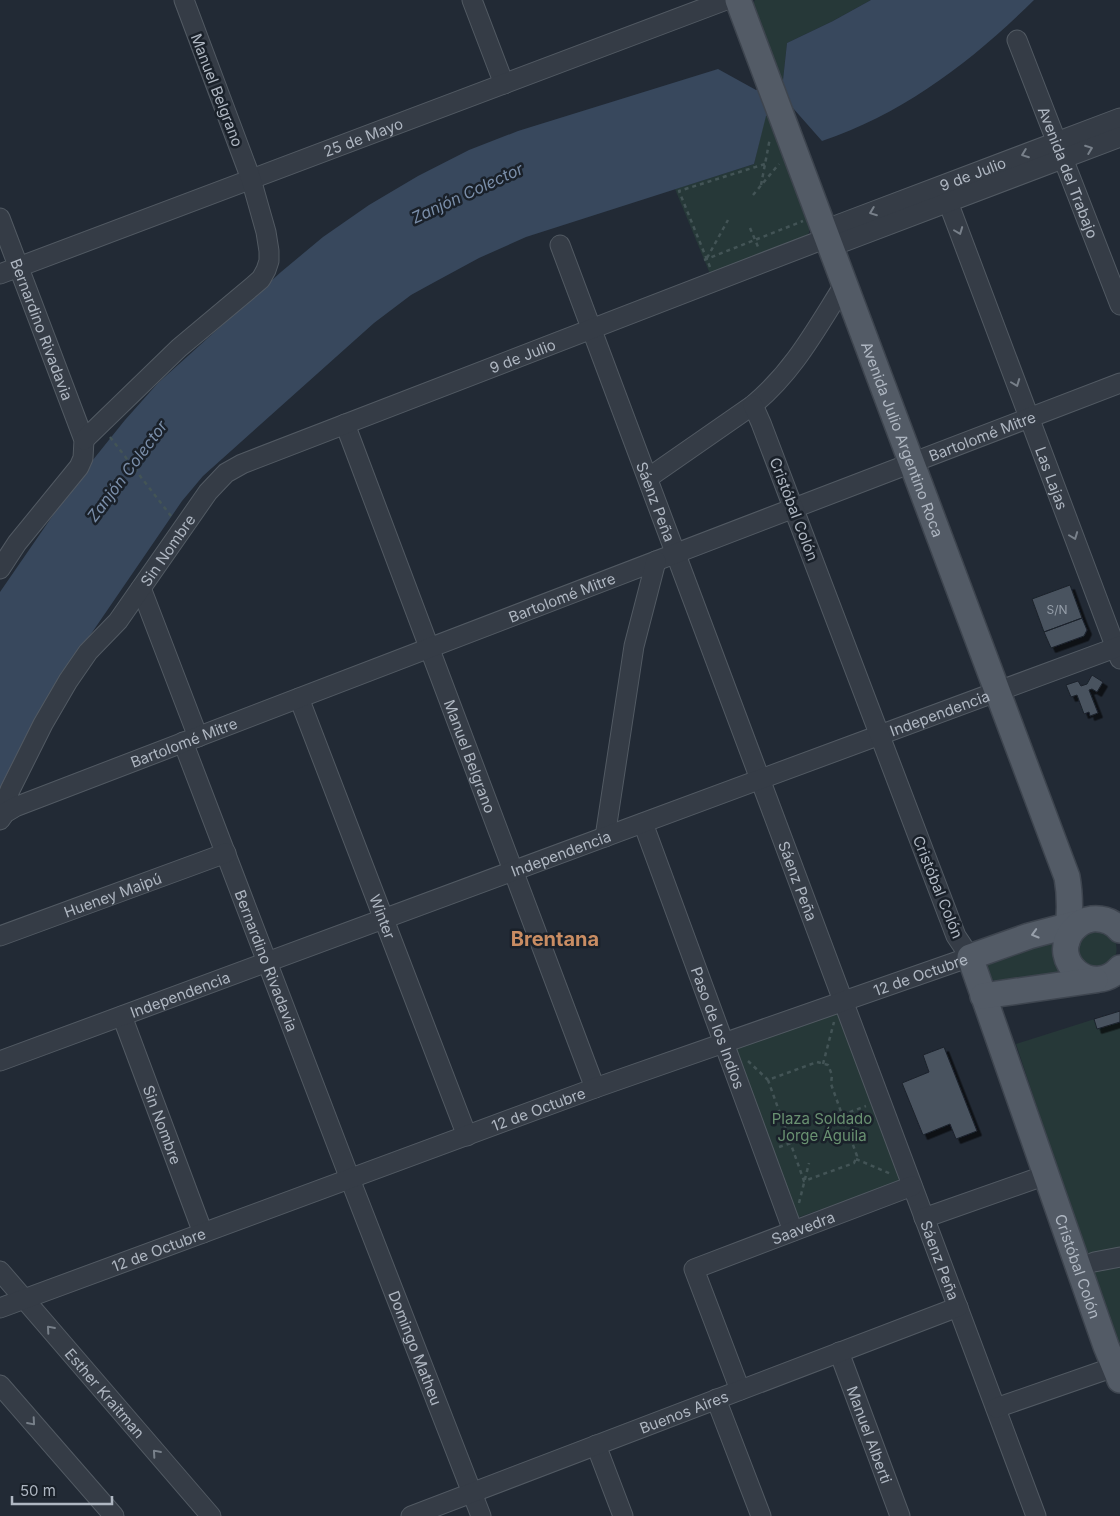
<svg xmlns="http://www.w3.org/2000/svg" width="1120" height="1516" viewBox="0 0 1120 1516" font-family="Inter,sans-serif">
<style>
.green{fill:#263838}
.water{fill:#38485d}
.building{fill:#48525f;stroke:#1c232c;filter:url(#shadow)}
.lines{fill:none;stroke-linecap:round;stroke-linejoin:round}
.minor-casing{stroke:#525a63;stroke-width:21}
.major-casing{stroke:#3e454f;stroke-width:28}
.path{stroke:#435456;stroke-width:2.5;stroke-dasharray:4 4;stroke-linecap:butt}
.minor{stroke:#353c46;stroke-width:19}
.major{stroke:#535b66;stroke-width:25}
.oneway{stroke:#78808a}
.oneway2{stroke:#98a0ab}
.labels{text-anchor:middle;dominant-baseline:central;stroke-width:5;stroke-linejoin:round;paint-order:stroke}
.number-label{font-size:12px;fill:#959ea9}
.street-label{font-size:15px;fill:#afb7c2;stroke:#1a212a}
.park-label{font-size:15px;fill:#699171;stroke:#1a212a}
.water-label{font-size:16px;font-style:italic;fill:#7a8ea9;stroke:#1a212a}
.district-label{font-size:20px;font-weight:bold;fill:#c98d63;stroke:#1a212a}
</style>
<defs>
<filter id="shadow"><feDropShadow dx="4.5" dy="4.5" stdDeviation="0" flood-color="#0009"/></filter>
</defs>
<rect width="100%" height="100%" fill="#222a35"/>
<path class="green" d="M 755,0 L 871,0 L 833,21 L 787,43 L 783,80 L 977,20 L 780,81 L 752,6 Z
M 769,115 L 809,224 L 809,233 L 803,238 L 710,274 L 675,189 L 754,164 L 765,117 L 471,234 L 317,272 Z
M 1097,929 L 1114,937 C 1120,954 1115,959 1104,971 L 1079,962 C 1076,938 1075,939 1097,929 Z
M 1063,932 L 1069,976 L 998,983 C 986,976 984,970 987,957 Z
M 1120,1011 L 1120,1349 L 1117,1348 L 1016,1044 Z
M 836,1013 L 839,1014 L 900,1177 L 897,1182 L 794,1219 L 732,1049 Z"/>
<path class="water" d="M 871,0 L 1034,0 C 973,60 905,113 822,141 L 792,107 L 766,116 L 754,164 L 526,237 L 479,258 L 431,284 L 411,295 L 374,323 L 203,476 L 182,501 L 65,672 L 0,791 L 0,592 L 80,476 L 125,420 L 158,383 L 281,272 L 323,237 L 369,205 L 418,176 L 469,150 L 518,131 L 718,69 L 756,90 L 783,80 L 787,43 L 833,21 Z"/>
<path class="building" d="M 1070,585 L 1082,618 L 1044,632 L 1032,599 Z
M 1082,618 L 1087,630 L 1084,636 L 1051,648 L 1044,632 Z
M 1092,675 L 1103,682 L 1097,692 L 1092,689 L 1089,690 L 1098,713 L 1090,716 L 1089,712 L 1084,714 L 1077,695 L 1071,697 L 1066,685 L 1078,681 L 1081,686 L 1087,684 Z
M 1120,1011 L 1120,1022 L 1097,1029 L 1094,1019 Z
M 944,1047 L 977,1131 L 956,1139 L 950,1124 L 923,1135 L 902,1083 L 929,1072 L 923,1055 Z"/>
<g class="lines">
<defs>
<g id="minor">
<path d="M 472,0 L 504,84"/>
<path id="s1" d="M 1017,40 L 1120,305"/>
<path id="s2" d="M 942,186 L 1120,659"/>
<path id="s3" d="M 0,218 L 84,440 L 83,458 L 79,467 L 17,543 L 0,569"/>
<path id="s4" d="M 824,230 L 1120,118"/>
<path id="s5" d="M 560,245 L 1036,1516"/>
<path d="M 830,247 L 1120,137"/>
<path id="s6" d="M 0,274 L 726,0"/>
<path id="s7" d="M 345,424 L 595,1088"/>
<path d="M 84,440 L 179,348 L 253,286 L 261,279 L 266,270 L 269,261 L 269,251 L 266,232 L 251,179 L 184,0"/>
<path d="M 648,478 L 753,405 C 794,371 816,329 844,285"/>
<path d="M 141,588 L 198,737"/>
<path id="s8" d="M 299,698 L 467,1136"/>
<path id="s9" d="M 183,742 L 350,1179 L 481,1516"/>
<path id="s10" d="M 5,813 L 7,798 L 10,790 L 43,724 L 68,681 L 88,652 L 118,621 L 208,492 L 226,473 L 242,464 L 827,238"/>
<path id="s11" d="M 0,820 L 5,813 L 15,807 L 1120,383"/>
<path id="s12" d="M 643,823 L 793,1231"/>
<path d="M 605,837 L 634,646 L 656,561"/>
<path id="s13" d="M 0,936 L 226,853"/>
<path id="s14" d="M 122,1016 L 203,1233"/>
<path id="s15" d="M 0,1061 L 1120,646"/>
<path d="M 924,1218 L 1046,1175"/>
<path d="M 1094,1262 L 1120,1257"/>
<path id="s16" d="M 0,1271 L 211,1516"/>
<path id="s17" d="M 0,1308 L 595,1088 L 970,957 L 956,936 L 761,423 L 753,405"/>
<path id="s18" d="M 839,1352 L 900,1516"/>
<path d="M 0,1385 L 114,1516"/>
<path id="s19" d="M 740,1390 L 694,1269 L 912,1186"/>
<path d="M 716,1399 L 761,1516"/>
<path d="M 996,1408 L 1114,1367"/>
<path d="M 596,1445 L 623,1516"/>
<path id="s20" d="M 411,1516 L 958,1307"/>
</g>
<g id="major">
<path id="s21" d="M 738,0 L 1067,877 C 1071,899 1070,919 1067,941"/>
<path id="s22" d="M 1082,922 L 1029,936 L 970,957 L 1106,1346 L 1120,1380"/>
<path d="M 1120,930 C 1113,922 1103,918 1092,919 C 1084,920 1077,925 1072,931 C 1049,962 1093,998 1120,968"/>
<path d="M 983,996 L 1095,980"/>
</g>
</defs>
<use href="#minor" class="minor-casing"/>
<use href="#major" class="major-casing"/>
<path class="path" d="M 761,185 L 770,138
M 753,195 L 779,164
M 750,228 L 759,249
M 707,258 L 728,220
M 704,260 L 803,221
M 710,267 L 679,191 L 765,164
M 110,437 L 171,516
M 748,1061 L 768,1080
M 817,1062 L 828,1065 L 832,1075 L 831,1084 L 857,1156 L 854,1163 L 804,1181 L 768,1080 Z
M 823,1064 L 834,1022
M 842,1115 L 866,1106
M 779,1147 L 800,1140
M 856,1159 L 891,1174
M 799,1203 L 809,1163"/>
<use href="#minor" class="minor"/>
<use href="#major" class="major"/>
</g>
<defs><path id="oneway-chevron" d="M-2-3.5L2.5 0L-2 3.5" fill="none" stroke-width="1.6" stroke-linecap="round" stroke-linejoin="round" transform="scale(1.25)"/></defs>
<g class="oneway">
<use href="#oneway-chevron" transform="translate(1089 149) rotate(-21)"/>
<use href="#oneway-chevron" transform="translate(1025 154) rotate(159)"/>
<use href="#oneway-chevron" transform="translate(873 212) rotate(159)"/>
<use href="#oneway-chevron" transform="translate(959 231) rotate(69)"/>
<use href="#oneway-chevron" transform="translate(1016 383) rotate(69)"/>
<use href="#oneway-chevron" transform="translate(1074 536) rotate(69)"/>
<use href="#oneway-chevron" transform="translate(50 1329) rotate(-131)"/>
<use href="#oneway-chevron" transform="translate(32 1422) rotate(49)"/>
<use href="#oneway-chevron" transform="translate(156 1453) rotate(-131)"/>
</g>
<use class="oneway2" href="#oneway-chevron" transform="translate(1035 934) rotate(164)"/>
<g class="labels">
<g class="number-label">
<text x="1057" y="609">S/N</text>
</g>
<g class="street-label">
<text transform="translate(217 90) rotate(69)">Manuel Belgrano</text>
<text stroke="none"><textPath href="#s6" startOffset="388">25 de Mayo</textPath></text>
<text stroke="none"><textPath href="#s1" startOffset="142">Avenida del Trabajo</textPath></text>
<text stroke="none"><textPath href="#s4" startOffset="159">9 de Julio</textPath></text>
<text stroke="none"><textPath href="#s3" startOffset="119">Bernardino Rivadavia</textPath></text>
<text stroke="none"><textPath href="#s10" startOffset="728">9 de Julio</textPath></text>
<text stroke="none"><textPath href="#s11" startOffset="1056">Bartolomé Mitre</textPath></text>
<text stroke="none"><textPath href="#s21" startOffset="469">Avenida Julio Argentino Roca</textPath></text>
<text stroke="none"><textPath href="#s2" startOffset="312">Las Lajas</textPath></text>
<text stroke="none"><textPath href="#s5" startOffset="274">Sáenz Peña</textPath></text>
<text transform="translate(794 509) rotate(69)">Cristóbal Colón</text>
<text stroke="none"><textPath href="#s10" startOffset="312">Sin Nombre</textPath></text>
<text stroke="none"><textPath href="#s11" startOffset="606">Bartolomé Mitre</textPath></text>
<text stroke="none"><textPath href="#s15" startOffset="1002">Independencia</textPath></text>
<text stroke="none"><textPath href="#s11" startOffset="201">Bartolomé Mitre</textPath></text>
<text stroke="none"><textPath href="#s7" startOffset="355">Manuel Belgrano</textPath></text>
<text stroke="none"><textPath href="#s15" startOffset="598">Independencia</textPath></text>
<text stroke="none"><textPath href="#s5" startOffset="679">Sáenz Peña</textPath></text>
<text transform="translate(938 887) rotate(68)">Cristóbal Colón</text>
<text stroke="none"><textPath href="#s13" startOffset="120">Hueney Maipú</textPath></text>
<text stroke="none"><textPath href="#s8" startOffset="234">Winter</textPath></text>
<text stroke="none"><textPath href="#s9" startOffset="234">Bernardino Rivadavia</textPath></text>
<text stroke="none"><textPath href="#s17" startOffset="979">12 de Octubre</textPath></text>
<text stroke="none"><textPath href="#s15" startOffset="192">Independencia</textPath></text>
<text stroke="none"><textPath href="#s12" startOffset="218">Paso de los Indios</textPath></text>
<text stroke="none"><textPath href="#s17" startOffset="574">12 de Octubre</textPath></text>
<text stroke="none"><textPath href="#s14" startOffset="116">Sin Nombre</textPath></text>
<text stroke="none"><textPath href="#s19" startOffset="246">Saavedra</textPath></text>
<text stroke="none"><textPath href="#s17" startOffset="169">12 de Octubre</textPath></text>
<text stroke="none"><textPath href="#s5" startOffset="1084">Sáenz Peña</textPath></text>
<text stroke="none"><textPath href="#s22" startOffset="445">Cristóbal Colón</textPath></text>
<text stroke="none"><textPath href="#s9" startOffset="649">Domingo Matheu</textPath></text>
<text stroke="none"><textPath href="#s16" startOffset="161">Esther Kraitman</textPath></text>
<text stroke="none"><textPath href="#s20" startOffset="292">Buenos Aires</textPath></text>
<text stroke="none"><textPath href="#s18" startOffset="88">Manuel Alberti</textPath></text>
</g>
<g class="park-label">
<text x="822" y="1118">Plaza Soldado<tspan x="822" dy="17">Jorge Águila</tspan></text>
</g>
<g class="water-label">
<text transform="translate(467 193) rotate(-25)">Zanjón Colector</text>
<text transform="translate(127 471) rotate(-53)">Zanjón Colector</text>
</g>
<g class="district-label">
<text x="555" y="939">Brentana</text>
</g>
</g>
<path d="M12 1496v8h100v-8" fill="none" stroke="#afb7c2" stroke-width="2.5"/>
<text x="20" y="1496" font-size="15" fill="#afb7c2" stroke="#1a212a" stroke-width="4" paint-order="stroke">50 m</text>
</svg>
